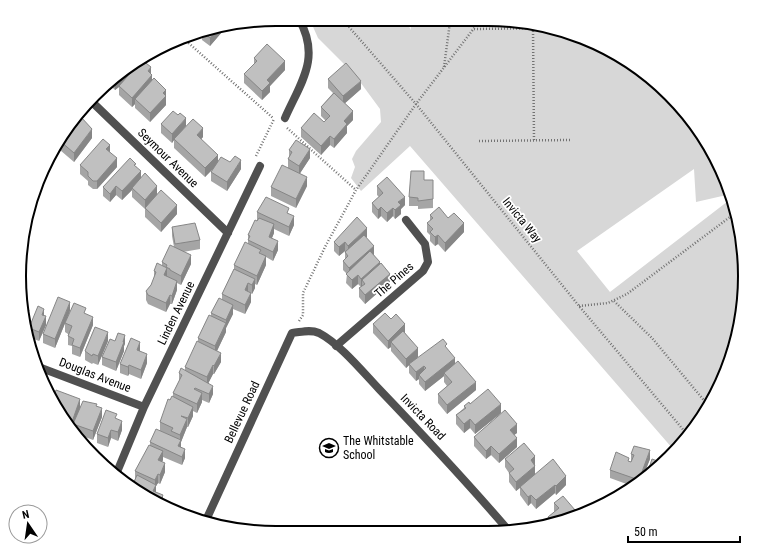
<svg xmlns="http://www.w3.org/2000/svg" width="764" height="552" viewBox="0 0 764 552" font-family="'Roboto Condensed',sans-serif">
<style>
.green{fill:#d7d7d7}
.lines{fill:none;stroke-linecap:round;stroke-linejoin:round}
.path{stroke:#727272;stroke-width:2.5;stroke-dasharray:1 2;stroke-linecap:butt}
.street{stroke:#505050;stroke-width:8}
.wall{fill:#a5a5a5}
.shaded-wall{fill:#868686}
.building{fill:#c0c0c0;stroke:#868686}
.labels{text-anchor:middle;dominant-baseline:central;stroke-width:3.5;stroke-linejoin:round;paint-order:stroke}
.street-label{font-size:12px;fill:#000;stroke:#fff}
.poi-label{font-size:12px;fill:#000;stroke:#fff;text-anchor:start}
.rim{fill:none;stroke:#000;stroke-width:2}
</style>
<rect width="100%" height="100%" fill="#fff"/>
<path class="green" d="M 310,20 L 406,21 L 411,30 L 410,22 L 538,24 L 617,54 L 681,107 L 731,194 L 696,202 L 694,169 L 577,251 L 610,292 L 732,198 L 744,293 L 718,390 L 673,449 L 410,146 L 361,191 L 351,178 L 355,167 L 352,159 L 356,151 L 381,122 L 380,109 L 355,75 L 318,38 Z"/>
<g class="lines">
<path class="path" d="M 343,20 L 416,104 L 579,306 L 686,433
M 533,28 L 534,140
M 474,29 L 549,28
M 184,39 L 273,118
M 444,67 L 450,22
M 287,128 L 356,190
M 479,141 L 570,140
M 256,156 L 274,119
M 614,301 L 652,338 L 707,404
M 579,306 L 608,303 L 627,294 L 734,214
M 299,321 L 303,315 L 303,293 L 325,247 L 356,190 L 416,104 L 478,23"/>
<path class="street" d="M 90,100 L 228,233
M 285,118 C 301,82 321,58 299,19
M 336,346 L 423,271 L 428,262 L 425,244 L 406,220
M 36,366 L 144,407
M 117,472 L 144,407 L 260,166
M 207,518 L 292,333 C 302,332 310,329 319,333 C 340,344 362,371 379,389 C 423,435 467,482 509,531"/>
</g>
<path class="wall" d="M 228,25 L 210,46 L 202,40 L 202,32 L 201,31 L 209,28 Z
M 254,58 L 285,70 L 270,86 L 270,92 L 262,100 L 244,83 L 244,74 L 254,64 Z
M 137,60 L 137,65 L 151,74 L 152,80 L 166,90 L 166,105 L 150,122 L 135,108 L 135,104 L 132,107 L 119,95 L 119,87 L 115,90 L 109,84 L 133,62 Z
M 328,79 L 361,89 L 345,103 L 353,120 L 347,126 L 347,133 L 334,148 L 330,145 L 321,155 L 301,137 L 301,128 L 324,122 L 326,121 L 321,116 L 321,107 L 333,93 L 328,88 Z
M 161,124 L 186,126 L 182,130 L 203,137 L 201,139 L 218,162 L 241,169 L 227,191 L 211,181 L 211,172 L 214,167 L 205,177 L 174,148 L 174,140 L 172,143 L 161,133 Z
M 92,138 L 74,162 L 60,150 L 60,141 Z
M 289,150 L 310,158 L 300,173 L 307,186 L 296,208 L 271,196 L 271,187 L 288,168 L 288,159 L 289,157 Z
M 110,152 L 117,167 L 97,189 L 93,189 L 88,185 L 88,181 L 80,174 L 80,165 Z
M 136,166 L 141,178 L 177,214 L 161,232 L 145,217 L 145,209 L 132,197 L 132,190 L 122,200 L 116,195 L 110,202 L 103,196 L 103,187 Z
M 424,180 L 433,180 L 433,208 L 418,209 L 418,206 L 409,206 L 409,197 Z
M 377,186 L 405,205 L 401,209 L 401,214 L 395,219 L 393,216 L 387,222 L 381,216 L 378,219 L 372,212 L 372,203 L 379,197 L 377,195 Z
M 257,212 L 289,214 L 294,225 L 289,236 L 274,229 L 274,233 L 272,238 L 278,250 L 273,261 L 266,257 L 266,265 L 257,285 L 255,284 L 255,288 L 252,294 L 251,293 L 251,302 L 245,314 L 233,309 L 233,314 L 226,328 L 226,332 L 217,351 L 221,362 L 214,374 L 213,374 L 208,383 L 213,394 L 209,403 L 202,400 L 202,402 L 197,413 L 193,411 L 193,416 L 188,427 L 187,427 L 181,442 L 181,447 L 185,458 L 182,465 L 163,457 L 163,460 L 162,462 L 165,472 L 160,484 L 158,483 L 156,486 L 156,492 L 163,504 L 162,506 L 130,482 L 134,482 L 135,479 L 135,471 L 150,446 L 150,442 L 171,436 L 160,431 L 160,422 L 170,400 L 173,397 L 173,393 L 179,381 L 179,373 L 185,370 L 185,367 L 198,342 L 198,338 L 211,316 L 211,313 L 222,299 L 222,294 L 234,269 L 234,265 L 248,243 L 248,235 L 257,220 Z
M 430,215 L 448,218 L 464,232 L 445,252 L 438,244 L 435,246 L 430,241 L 430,235 L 427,232 L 427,223 L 430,221 Z
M 172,227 L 200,240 L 200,249 L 183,252 L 191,264 L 181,285 L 177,283 L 177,290 L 172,304 L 170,304 L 166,312 L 148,304 L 146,300 L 146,291 L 151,285 L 154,278 L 154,271 L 162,266 L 162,262 L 174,247 L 172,236 Z
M 366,237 L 374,255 L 390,282 L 365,304 L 359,297 L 359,288 L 361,287 L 358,284 L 352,289 L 346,283 L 347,274 L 343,270 L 343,261 L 345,259 L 345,252 L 346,252 L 345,251 L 339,256 L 334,251 L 334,242 L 367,237 Z
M 70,311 L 55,348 L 43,343 L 43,334 Z
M 86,314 L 93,325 L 80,357 L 72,354 L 72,346 L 68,345 L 68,334 L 65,332 L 65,323 Z
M 44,316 L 46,325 L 39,341 L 29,337 L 29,328 Z
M 391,319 L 405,332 L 405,333 L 418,357 L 414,360 L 447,349 L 455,364 L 476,390 L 447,414 L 438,403 L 438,394 L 447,386 L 444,382 L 444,376 L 425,391 L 419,384 L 419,379 L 416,381 L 409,373 L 409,365 L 406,368 L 391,351 L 391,347 L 388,349 L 373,333 L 373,324 Z
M 108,341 L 98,365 L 93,363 L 92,364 L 85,360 L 85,351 Z
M 125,344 L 124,346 L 124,351 L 116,371 L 102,365 L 102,357 Z
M 140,351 L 140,352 L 147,363 L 141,379 L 129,374 L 128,376 L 120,373 L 120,364 Z
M 53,398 L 80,407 L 97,406 L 102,417 L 93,440 L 75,433 L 73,430 L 73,426 L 72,429 Z
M 470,404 L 501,413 L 475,434 L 470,428 L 464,433 L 456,424 L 456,415 L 464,408 L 464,406 Z
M 117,419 L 122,430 L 118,441 L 111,438 L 108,447 L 97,443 L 97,434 Z
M 517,433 L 514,435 L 517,447 L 499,463 L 491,455 L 486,459 L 474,446 L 474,437 Z
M 631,454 L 650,459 L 642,479 L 632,486 L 610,478 L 610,470 L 629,461 L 631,462 Z
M 505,459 L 535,465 L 535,474 L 566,485 L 556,495 L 555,493 L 536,509 L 531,503 L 528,506 L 520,495 L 520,488 L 516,491 L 509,482 L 509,473 L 505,467 Z
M 554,503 L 575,515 L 548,523 L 548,517 L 554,512 Z"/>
<path class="shaded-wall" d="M 228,25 L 210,46 L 210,38 L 219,27 Z
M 137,60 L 137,67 L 119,86 L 119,87 L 115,90 L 115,82 L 134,62 Z
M 285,61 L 285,70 L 270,86 L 270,92 L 262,100 L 262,91 L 267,80 Z
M 151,67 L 151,76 L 148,71 Z
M 152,75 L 152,84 L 135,99 L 135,104 L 132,107 L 132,98 Z
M 361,81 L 361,89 L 343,105 L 343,96 Z
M 166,90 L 166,105 L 150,122 L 150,113 L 163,93 Z
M 353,111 L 353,120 L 347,126 L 347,133 L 334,148 L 334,139 L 344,121 Z
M 186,118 L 186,126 L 175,140 L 174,139 L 174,140 L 172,143 L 172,134 Z
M 203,128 L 203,137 L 197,144 L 197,135 Z
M 92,129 L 92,138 L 74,162 L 74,153 Z
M 330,136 L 330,145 L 321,155 L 321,146 Z
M 110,145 L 110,154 L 106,149 Z
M 310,149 L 310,158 L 299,175 L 299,166 Z
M 218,155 L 218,164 L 205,177 L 205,168 Z
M 117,158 L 117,167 L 97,189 L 97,181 Z
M 241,160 L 241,169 L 227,191 L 227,182 Z
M 141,171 L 141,180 L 132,188 L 132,190 L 122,200 L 122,191 Z
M 307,177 L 307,186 L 296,208 L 296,199 Z
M 116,186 L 116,195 L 110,202 L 110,194 Z
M 157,186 L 157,195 L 145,209 L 145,200 Z
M 405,197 L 405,205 L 401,209 L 401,214 L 395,219 L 395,210 L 398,202 Z
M 177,205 L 177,214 L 161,232 L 161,223 Z
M 381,207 L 381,216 L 378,219 L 378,210 Z
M 393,208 L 393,216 L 387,222 L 387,213 Z
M 294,216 L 294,225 L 289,236 L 289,227 Z
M 464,223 L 464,232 L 445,252 L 445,243 Z
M 274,224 L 274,233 L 269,245 L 269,237 Z
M 367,228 L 367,237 L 348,254 L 348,246 Z
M 438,235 L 438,244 L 435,246 L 435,237 Z
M 278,241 L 278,250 L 273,261 L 273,252 Z
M 345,242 L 345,251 L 339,256 L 339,247 Z
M 374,246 L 374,255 L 349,277 L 349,268 Z
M 191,255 L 191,264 L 181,285 L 181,276 Z
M 266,256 L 266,265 L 257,285 L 257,276 Z
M 380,262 L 380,270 L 362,280 L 362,287 L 361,287 L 361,279 Z
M 167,268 L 167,277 L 164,275 Z
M 390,274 L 390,282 L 365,304 L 365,295 Z
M 358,275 L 358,284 L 352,289 L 352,280 Z
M 255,279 L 255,288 L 252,294 L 252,285 Z
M 177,281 L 177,290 L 172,304 L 172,296 Z
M 248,283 L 248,292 L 245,290 Z
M 23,291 L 23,300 L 21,306 L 21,297 Z
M 251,293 L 251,302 L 245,314 L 245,305 Z
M 170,295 L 170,304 L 166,312 L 166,303 Z
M 26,302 L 26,311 L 24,308 Z
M 70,302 L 70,311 L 55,348 L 55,339 Z
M 233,305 L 233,314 L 226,328 L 226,332 L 215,355 L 215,346 L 226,324 L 226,320 Z
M 44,309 L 44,317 L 42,315 Z
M 29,310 L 29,319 L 26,327 L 25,322 Z
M 46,316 L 46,325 L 39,341 L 39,332 Z
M 93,317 L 93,325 L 80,357 L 80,348 Z
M 405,324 L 405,332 L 393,345 L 391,342 L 391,347 L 388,349 L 388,341 Z
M 108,332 L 108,341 L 98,365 L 98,356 Z
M 125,335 L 125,344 L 124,346 L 124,351 L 116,371 L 116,362 Z
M 140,342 L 140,351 L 137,359 L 137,350 Z
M 418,348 L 418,357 L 406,368 L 406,359 Z
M 221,353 L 221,362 L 214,374 L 214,366 Z
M 147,354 L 147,363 L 141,379 L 141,370 Z
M 455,358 L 455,367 L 444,373 L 444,376 L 425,391 L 425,382 Z
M 129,365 L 129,374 L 128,376 L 128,367 Z
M 213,365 L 213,374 L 207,386 L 207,377 Z
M 424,366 L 424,374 L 419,375 L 419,379 L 416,381 L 416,372 Z
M 476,382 L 476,390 L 447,414 L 447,405 Z
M 213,386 L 213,394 L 209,403 L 209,394 Z
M 202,393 L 202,402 L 197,413 L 197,404 Z
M 80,399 L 80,408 L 73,424 L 72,429 L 72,422 Z
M 501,404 L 501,413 L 475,434 L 475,425 Z
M 193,407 L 193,416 L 188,427 L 188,418 Z
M 102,408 L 102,417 L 93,440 L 93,431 Z
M 187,419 L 187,427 L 181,442 L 181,449 L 178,446 L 180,443 L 180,435 Z
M 470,419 L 470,428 L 464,433 L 464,424 Z
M 122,421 L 122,430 L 118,441 L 118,432 Z
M 517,424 L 517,433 L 510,438 L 510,430 Z
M 111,430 L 111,438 L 108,447 L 108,438 Z
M 517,438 L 517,447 L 499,463 L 499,454 Z
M 491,446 L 491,455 L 486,459 L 486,451 Z
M 185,449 L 185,458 L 182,465 L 182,457 Z
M 650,450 L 650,459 L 642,479 L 639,482 L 639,480 Z
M 163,451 L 163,460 L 158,469 L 158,460 Z
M 535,456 L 535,465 L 531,469 L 531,460 Z
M 165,463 L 165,472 L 160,484 L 160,475 Z
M 535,466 L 535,475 L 516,491 L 516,482 Z
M 158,474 L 158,483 L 156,486 L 156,493 L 153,500 L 153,491 L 155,487 L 155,480 Z
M 566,476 L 566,485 L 556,495 L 556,486 Z
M 555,485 L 555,493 L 536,509 L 536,500 Z
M 163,495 L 163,504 L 162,506 L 160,505 L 160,502 Z
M 531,495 L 531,503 L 528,506 L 528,497 Z
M 575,510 L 575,515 L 570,516 L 570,514 Z"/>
<path class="building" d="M 219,27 L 210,38 L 202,31 L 209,28 Z
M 267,44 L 285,61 L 267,80 L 270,83 L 262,91 L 244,74 L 257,61 L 254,58 Z
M 142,60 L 151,67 L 148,71 L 152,75 L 132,98 L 119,86 Z
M 134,62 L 115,82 L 113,80 L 133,62 Z
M 346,63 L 361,81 L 343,96 L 328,79 Z
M 154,78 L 166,90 L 163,93 L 166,96 L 150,113 L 135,99 Z
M 334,93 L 353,111 L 344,121 L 347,124 L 340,132 L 334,139 L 330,136 L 321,146 L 301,128 L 314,113 L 324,122 L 330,116 L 321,107 Z
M 173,111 L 178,115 L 180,113 L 186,118 L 172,134 L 161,124 Z
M 81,117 L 92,129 L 74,153 L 60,141 Z
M 193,119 L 203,128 L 197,135 L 218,155 L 205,168 L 174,139 Z
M 103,139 L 110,145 L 106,149 L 117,158 L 97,181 L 93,181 L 88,176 L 88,172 L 80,165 Z
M 296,140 L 310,149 L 299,166 L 288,159 L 292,152 L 289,150 Z
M 235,156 L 241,160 L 227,182 L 211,172 L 221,157 L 230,162 Z
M 130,158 L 136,164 L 134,165 L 141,171 L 122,191 L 116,186 L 110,194 L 103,187 Z
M 282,165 L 307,177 L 296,199 L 271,187 Z
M 411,171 L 424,171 L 424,180 L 433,180 L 433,199 L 418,201 L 418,198 L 409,197 Z
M 145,173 L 157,186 L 145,200 L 132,188 Z
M 387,177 L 405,197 L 398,202 L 401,205 L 395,210 L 393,208 L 387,213 L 381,207 L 378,210 L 372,203 L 383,193 L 377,186 Z
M 161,190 L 177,205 L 161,223 L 145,208 Z
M 266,197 L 289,208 L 287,213 L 294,216 L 289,227 L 257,212 Z
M 439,207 L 448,218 L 454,213 L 464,223 L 445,243 L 438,235 L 435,237 L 430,232 L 433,229 L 427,223 L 433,218 L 430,215 Z
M 357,217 L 367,228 L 348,246 L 345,242 L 339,247 L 334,242 Z
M 259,218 L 274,224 L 269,237 L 278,241 L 273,252 L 248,240 L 250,236 L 248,235 L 255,220 L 257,221 Z
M 195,223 L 200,240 L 175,244 L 172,227 Z
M 364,235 L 374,246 L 349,268 L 343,261 L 348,256 L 345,252 Z
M 245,242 L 261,250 L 259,253 L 266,256 L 257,276 L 234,265 Z
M 170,245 L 191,255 L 181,276 L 170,270 L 170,269 L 166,267 L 167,265 L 162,262 Z
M 370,251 L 380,262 L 361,279 L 358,275 L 352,280 L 346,274 Z
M 157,263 L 167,268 L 164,275 L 177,281 L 172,296 L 170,295 L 166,303 L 148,295 L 146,291 L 151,285 L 156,272 L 154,271 Z
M 381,263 L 390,274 L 365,295 L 359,288 L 365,284 L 362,280 Z
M 234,269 L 255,279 L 252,285 L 248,283 L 245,290 L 251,293 L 245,305 L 222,294 Z
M 21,290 L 23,291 L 21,297 Z
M 58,297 L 70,302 L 55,339 L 43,334 Z
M 219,298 L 233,305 L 226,320 L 211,313 Z
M 21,301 L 26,302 L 24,308 L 29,310 L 25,322 L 21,309 Z
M 74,303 L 86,308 L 84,313 L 93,317 L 80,348 L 72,345 L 74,339 L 68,336 L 72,326 L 65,323 Z
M 38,306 L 44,309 L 42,315 L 46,316 L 39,332 L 29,328 Z
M 385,313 L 391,319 L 396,314 L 405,324 L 388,341 L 373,324 Z
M 209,315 L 226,323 L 215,346 L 198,338 Z
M 95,327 L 108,332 L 98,356 L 93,354 L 92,356 L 85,351 Z
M 403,331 L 418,348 L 406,359 L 391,342 Z
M 118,333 L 125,335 L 123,342 L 124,342 L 116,362 L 102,357 L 110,339 L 115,341 Z
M 131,338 L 140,342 L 137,350 L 147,354 L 141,370 L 129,365 L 128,367 L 120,364 Z
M 443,339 L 447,344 L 445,346 L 455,358 L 425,382 L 419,375 L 426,368 L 424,366 L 416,372 L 409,364 Z
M 197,341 L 221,353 L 214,366 L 213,365 L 207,377 L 185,367 Z
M 458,361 L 476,382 L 447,405 L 438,394 L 452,382 L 444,373 Z
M 181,368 L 213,386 L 209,394 L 195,388 L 194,389 L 202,393 L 197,404 L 173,393 L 182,375 L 179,373 Z
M 46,386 L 49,387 L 48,389 L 52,390 L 51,394 Z
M 488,389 L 501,404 L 475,425 L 470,419 L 464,424 L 456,415 L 466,408 L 464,406 L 469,402 L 470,404 Z
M 56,390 L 80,399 L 72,422 L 67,420 L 62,412 L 62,410 L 60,409 L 53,398 Z
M 172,396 L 193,407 L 188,418 L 181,416 L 187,419 L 180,435 L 171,431 L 173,428 L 160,422 L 168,399 L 170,400 Z
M 83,401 L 97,404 L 96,406 L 102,408 L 93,431 L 73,424 Z
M 106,410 L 117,414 L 115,418 L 122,421 L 118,432 L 111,430 L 108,438 L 97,434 Z
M 505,410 L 517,424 L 510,430 L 517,438 L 499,454 L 491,446 L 486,451 L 474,437 Z
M 156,429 L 181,440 L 178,446 L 185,449 L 182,457 L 150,442 Z
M 524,443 L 535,456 L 531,460 L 535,466 L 516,482 L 509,473 L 514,469 L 505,459 Z
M 149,445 L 163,451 L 158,460 L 165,463 L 160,475 L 158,474 L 155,480 L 135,471 Z
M 634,446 L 650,450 L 639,480 L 610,470 L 616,452 L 629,458 L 628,461 L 631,462 L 634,455 L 631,454 Z
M 553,459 L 566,476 L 556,486 L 555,485 L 536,500 L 531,495 L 528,497 L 520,487 Z
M 652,459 L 663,463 L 657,469 L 646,477 Z
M 137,475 L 156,485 L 153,491 L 163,495 L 160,502 L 151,498 L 130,482 L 131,480 L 134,482 Z
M 563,496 L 575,510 L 570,514 L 571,516 L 551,522 L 548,517 L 559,508 L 554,503 Z"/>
<defs>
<symbol id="school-ring" viewBox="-11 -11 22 22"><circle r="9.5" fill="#fff" stroke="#000" stroke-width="1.5"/><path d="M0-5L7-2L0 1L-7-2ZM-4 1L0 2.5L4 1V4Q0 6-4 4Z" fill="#000"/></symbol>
</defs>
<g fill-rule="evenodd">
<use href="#school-ring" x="318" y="437" width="22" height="22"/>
</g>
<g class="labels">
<g class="street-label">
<text transform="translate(168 158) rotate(44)">Seymour Avenue</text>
<text transform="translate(522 220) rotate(51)">Invicta Way</text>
<text transform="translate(394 280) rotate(-41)">The Pines</text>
<text transform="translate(176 313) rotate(-64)">Linden Avenue</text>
<text transform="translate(95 375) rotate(21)">Douglas Avenue</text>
<text transform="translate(242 412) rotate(-65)">Bellevue Road</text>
<text transform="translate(423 417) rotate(46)">Invicta Road</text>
</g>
<g class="poi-label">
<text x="343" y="441">The Whitstable<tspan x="343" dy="14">School</tspan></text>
</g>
</g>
<path d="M0 0H764V552H0ZM276 26H488A250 250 0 0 1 738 276V276A250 250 0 0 1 488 526H276A250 250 0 0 1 26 276V276A250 250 0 0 1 276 26Z" fill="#fff" fill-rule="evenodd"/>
<path class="rim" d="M276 26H488A250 250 0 0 1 738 276V276A250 250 0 0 1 488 526H276A250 250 0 0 1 26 276V276A250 250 0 0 1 276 26Z"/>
<g transform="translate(28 524) rotate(347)"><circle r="19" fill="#ffffff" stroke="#999999"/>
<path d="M0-3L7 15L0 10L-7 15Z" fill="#000000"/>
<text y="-6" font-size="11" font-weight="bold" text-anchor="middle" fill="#000000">N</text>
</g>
<path d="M628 536v6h112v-6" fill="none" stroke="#000000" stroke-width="2"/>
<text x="634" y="536" font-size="12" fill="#000000" stroke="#ffffff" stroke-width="3" paint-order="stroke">50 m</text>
</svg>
